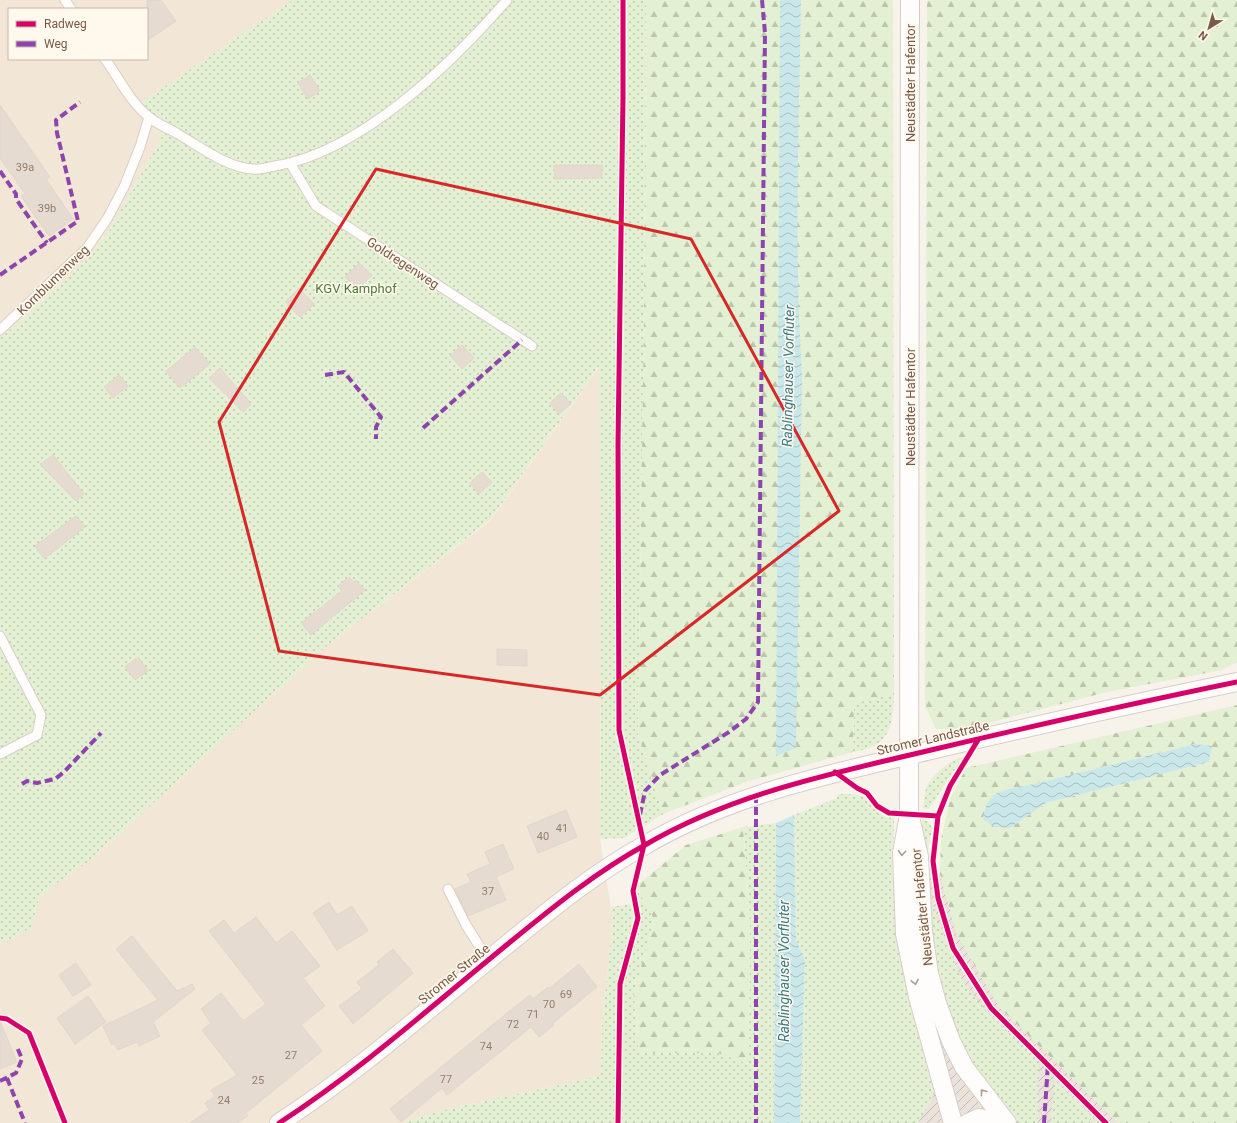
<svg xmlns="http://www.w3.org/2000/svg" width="1237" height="1123" viewBox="0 0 1237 1123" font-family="Roboto,sans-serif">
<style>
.residential{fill:#f2e6d7;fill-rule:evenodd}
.industrial{fill:url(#industrial-furrows)}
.grass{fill:url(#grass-dots)}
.forest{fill:url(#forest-firs);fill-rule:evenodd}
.water{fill:url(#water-waves)}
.building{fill:#e5dbd1;stroke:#e2d6cb}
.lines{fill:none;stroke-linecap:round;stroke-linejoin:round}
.service-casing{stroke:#d7cec6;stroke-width:11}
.minor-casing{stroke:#d7cec6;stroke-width:20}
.service{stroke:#fefdfc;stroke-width:9}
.minor{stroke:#fefdfc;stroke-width:18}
.quiet{stroke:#8e44ad;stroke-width:4;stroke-dasharray:8 4;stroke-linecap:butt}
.cycleway-casing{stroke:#fff8ed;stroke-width:8}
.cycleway{stroke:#d6006c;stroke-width:5}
.oneway{stroke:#af9b8f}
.marked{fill:none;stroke:#d62828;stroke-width:3;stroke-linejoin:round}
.labels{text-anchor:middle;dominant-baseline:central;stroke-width:3;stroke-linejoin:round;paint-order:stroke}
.number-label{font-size:11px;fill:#967c6b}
.street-label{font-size:13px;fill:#7a5946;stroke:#fff8ed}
.park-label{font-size:13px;fill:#4d7b3b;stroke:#fff8ed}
.water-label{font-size:14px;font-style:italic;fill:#3b7b88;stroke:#fff8ed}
</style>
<defs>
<pattern id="industrial-furrows" width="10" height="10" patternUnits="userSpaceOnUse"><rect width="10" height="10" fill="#ebe3db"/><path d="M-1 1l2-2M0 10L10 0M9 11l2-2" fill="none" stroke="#c3bbb3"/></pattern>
<pattern id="grass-dots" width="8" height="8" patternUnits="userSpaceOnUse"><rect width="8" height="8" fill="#e4f0d3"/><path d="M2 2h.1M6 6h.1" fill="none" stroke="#bec5ad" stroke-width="1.8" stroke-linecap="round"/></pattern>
<pattern id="forest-firs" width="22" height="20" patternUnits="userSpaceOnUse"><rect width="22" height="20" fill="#e4f0d3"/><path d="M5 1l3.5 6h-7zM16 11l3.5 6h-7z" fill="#bec5ad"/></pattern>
<pattern id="water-waves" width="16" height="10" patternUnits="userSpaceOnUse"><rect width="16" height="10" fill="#cae8ea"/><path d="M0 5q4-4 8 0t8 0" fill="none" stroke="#a9bfbf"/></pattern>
</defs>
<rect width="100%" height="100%" fill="#f8f3ea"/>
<path class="residential" d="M 0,0 L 293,0 L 143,101 L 162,137 L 108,233 L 83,263 L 16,325 L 0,338 ZM 9,9 L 147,9 L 147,59 L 9,59 Z
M 600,365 L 601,644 L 600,839 L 613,921 L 602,1023 L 601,1076 L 444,1110 L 403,1123 L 0,1123 L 0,944 L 31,928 L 40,895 L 89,861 L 324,648 L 490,521 Z"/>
<path class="industrial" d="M 881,850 L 940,874 L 957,935 L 1083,1087 L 1118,1123 L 883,1123 Z"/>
<path class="grass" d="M 293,0 L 646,0 L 644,313 L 638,733 L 663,814 L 624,838 L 600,839 L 601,644 L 599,366 L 490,520 L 324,648 L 89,861 L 40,895 L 31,928 L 0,944 L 0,338 L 16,325 L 83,263 L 108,233 L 162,137 L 143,101 Z
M 894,693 C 893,726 891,746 853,752 L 854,706 Z
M 963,757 L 929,809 L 923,808 C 924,802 924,795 926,789 C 931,775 948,761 963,757 Z
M 837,794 C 847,794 858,793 867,799 C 879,807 875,817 894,818 L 893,883 L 896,926 L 935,1088 L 934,1095 L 918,1123 L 800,1123 L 805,960 L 796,940 L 794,815 L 837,798 Z
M 922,819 L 927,821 L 933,828 C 918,869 934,912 949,949 C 954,960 958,973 964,983 C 984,1012 1013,1036 1039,1060 L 1038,1123 L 1019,1123 L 998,1102 L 973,1072 L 947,1015 L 927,922 Z
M 776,823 L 774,1123 L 403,1123 L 444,1110 L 601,1076 L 602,1023 L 613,921 L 610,907 L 632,904 L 636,886 L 654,919 L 634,993 L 639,1053 L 718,1053 L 749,1064 L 750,918 L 743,827 Z
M 1054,1080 L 1099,1123 L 1094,1123 L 1090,1119 L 1090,1123 L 1051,1123 Z"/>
<path class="forest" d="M 646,0 L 893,0 L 894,693 L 854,706 L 853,752 L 746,782 L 663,814 L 638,733 L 644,313 Z
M 927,0 L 1237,0 L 1237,662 L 1222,670 L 1107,692 L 961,730 L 936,729 L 925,706 Z
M 1237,705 L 1237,1123 L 1118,1123 L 999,1007 L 957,935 L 940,874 L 941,840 L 950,799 L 966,768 ZM 1195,744 L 1209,762 L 1046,803 L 1010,828 L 1008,789 L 1025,786 Z
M 743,827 L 750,918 L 749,1064 L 718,1053 L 639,1053 L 634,993 L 654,919 L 636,886 L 686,845 Z"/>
<path class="water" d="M 780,0 L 801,0 C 799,125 794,250 802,375 L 796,748 L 776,756 Z
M 1195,744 L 1212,746 L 1209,762 L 1046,803 L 1010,828 L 994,827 L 983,819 C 986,792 1001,790 1025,786 Z
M 794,815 L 796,940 L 805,960 L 800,1123 L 774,1123 L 776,823 Z"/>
<path class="building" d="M 147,0 L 161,0 L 176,21 L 147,41 Z
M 310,75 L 320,91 L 308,99 L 298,83 Z
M 0,105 L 50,177 L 46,179 L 73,219 L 49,236 L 21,196 L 25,194 L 0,158 Z
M 554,165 L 602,165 L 602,178 L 555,179 Z
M 359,263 L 372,275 L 358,289 L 345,277 Z
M 299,288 L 314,304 L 300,317 L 285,302 Z
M 462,345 L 474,358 L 462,369 L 450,356 Z
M 195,347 L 210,364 L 180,388 L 166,371 Z
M 220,368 L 251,404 L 243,412 L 209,378 Z
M 119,375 L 128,386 L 113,398 L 104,387 Z
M 561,393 L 571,404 L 559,414 L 550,403 Z
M 53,455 L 84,494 L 76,501 L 40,464 Z
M 482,472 L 492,482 L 479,494 L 470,483 Z
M 76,516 L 85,527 L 44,559 L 35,546 Z
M 349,577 L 354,582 L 356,580 L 365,590 L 311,635 L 301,623 L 342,591 L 338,586 Z
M 497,649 L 527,650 L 527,666 L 497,665 Z
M 138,657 L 148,671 L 135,680 L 125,667 Z
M 566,810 L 577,837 L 538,853 L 527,826 Z
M 503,844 L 514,869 L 496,877 L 506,900 L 468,916 L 455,889 L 471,882 L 467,874 L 490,864 L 485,852 Z
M 329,902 L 337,915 L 352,906 L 368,931 L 337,950 L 313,913 Z
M 256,917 L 276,943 L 292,931 L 320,966 L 303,978 L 325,1006 L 301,1025 L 322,1051 L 246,1113 L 248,1116 L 237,1123 L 190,1123 L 209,1110 L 205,1103 L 215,1096 L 211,1090 L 237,1075 L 202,1030 L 211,1023 L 201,1009 L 221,993 L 243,1021 L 266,1004 L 209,931 L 224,920 L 234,933 Z
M 132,936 L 177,991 L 192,984 L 195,989 L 153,1022 L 160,1036 L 139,1046 L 137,1042 L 118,1050 L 114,1044 L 112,1045 L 103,1026 L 158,1000 L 116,949 Z
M 393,949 L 413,973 L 353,1024 L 339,1006 L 362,989 L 357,982 L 379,965 L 377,962 Z
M 76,963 L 91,985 L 73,996 L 59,975 Z
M 579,964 L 597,987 L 553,1023 L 554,1025 L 539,1037 L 531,1027 L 447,1095 L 442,1088 L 401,1122 L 390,1109 L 512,1009 L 530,995 L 533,999 L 548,987 L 549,989 Z
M 88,996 L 106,1022 L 75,1044 L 57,1018 Z
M 0,1021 L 17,1062 L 0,1069 Z"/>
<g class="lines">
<defs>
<path id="service" d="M 65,0 L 71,9
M 105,59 C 119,78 130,102 149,117 C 157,124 168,128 178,134 C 199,146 229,169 254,169 C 260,170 268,167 275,166 C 361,152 451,64 507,0
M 290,163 L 316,206 L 532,346
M 0,330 L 87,248 L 107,219 L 124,187 L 140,147 L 149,117
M 0,636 L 41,715 L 37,735 L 0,754
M 448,889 L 466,925 L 488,960"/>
<path id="minor" d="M 910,0 L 909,815 L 902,853 L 905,934 L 918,997 L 953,1123
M 911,821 L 919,857 L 923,932 L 929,973 L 937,1003 L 951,1041 L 964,1067 L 1007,1123
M 279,1123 C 361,1070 434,1004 509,943 C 552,908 596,872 645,845 C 734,793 831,774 931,750 C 1033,726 1135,703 1237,682
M 968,1123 L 979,1118 L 1001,1123"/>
</defs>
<use href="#service" class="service-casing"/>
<use href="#minor" class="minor-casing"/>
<use href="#service" class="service"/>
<use href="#minor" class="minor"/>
<path class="quiet" d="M 0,171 L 16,194 L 16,199 L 47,243
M 0,275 L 78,221 L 57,133 L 56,120 L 80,102
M 325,375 L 344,372 L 381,417 L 376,427 L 376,439
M 423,428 L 522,340
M 22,784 L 27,781 L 37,783 L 55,779 L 64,772 L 101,733
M 756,795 L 756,1123
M 640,815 L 645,791 L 660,775 L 729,732 L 746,719 L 758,702 L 765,33 L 762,0
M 7,1078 L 25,1123
M 0,1081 L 16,1073 L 22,1059 L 17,1047
M 1044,1123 L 1048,1064"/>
<defs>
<path id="cycleway" d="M 978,740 L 950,786 L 938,816 L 933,861 L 938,898 L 953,948 L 991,1008 L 1106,1123
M 835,772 L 857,788 L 867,793 L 877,806 L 889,813 L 938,816
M 0,1018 L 7,1019 L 29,1033 L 65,1123
M 279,1123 C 361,1070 434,1004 509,943 C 552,908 596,872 645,845 C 734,793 831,774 931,750 C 1033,726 1135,703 1237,682
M 618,1123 L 620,984 L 638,918 L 633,891 L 644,845 L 619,730 L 618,444 L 623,97 L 623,0"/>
</defs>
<use href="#cycleway" class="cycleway-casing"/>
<use href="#cycleway" class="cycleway"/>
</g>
<defs><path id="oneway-chevron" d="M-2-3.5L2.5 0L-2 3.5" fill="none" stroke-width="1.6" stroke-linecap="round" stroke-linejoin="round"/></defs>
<g class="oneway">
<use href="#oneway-chevron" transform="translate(902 853) rotate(94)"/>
<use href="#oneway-chevron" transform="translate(915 982) rotate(78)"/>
<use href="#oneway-chevron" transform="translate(983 1092) rotate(-128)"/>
</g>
<path class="marked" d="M 376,169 L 691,239 L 839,511 L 600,695 L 279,651 L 219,422 Z"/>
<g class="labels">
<g class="number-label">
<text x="25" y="167">39a</text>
<text x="47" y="208">39b</text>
<text x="562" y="828">41</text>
<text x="543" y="836">40</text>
<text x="488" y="891">37</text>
<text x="566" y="994">69</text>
<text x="549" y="1004">70</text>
<text x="533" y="1014">71</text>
<text x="513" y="1024">72</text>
<text x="486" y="1046">74</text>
<text x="291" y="1055">27</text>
<text x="446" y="1079">77</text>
<text x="258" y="1080">25</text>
<text x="224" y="1100">24</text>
</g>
<g class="street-label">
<text transform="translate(910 83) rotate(-90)">Neustädter Hafentor</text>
<text transform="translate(403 263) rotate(33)">Goldregenweg</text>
<text transform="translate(53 280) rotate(-44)">Kornblumenweg</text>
<text transform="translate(910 407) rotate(-90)">Neustädter Hafentor</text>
<text transform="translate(933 738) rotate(-13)">Stromer Landstraße</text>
<text transform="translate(922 907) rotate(-96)">Neustädter Hafentor</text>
<text transform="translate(454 974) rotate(-39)">Stromer Straße</text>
</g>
<g class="park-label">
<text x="356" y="288">KGV Kamphof</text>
</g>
<g class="water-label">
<text transform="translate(788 376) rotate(-89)">Rablinghauser Vorfluter</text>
<text transform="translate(784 971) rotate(-90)">Rablinghauser Vorfluter</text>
</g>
</g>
<rect x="8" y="8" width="140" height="52" fill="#fff8ed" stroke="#cab8aa"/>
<rect x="16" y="21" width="20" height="6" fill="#d6006c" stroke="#cab8aa"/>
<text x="44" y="28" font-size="12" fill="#7a5946">Radweg</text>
<rect x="16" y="41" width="20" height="6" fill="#8e44ad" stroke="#cab8aa"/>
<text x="44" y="48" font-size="12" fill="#7a5946">Weg</text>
<g transform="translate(1209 28) rotate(217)" stroke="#fff8ed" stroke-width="3" paint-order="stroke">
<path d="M0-3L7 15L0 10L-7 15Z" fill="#7a5946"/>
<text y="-6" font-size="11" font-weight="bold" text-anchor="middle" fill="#7a5946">N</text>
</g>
</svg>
